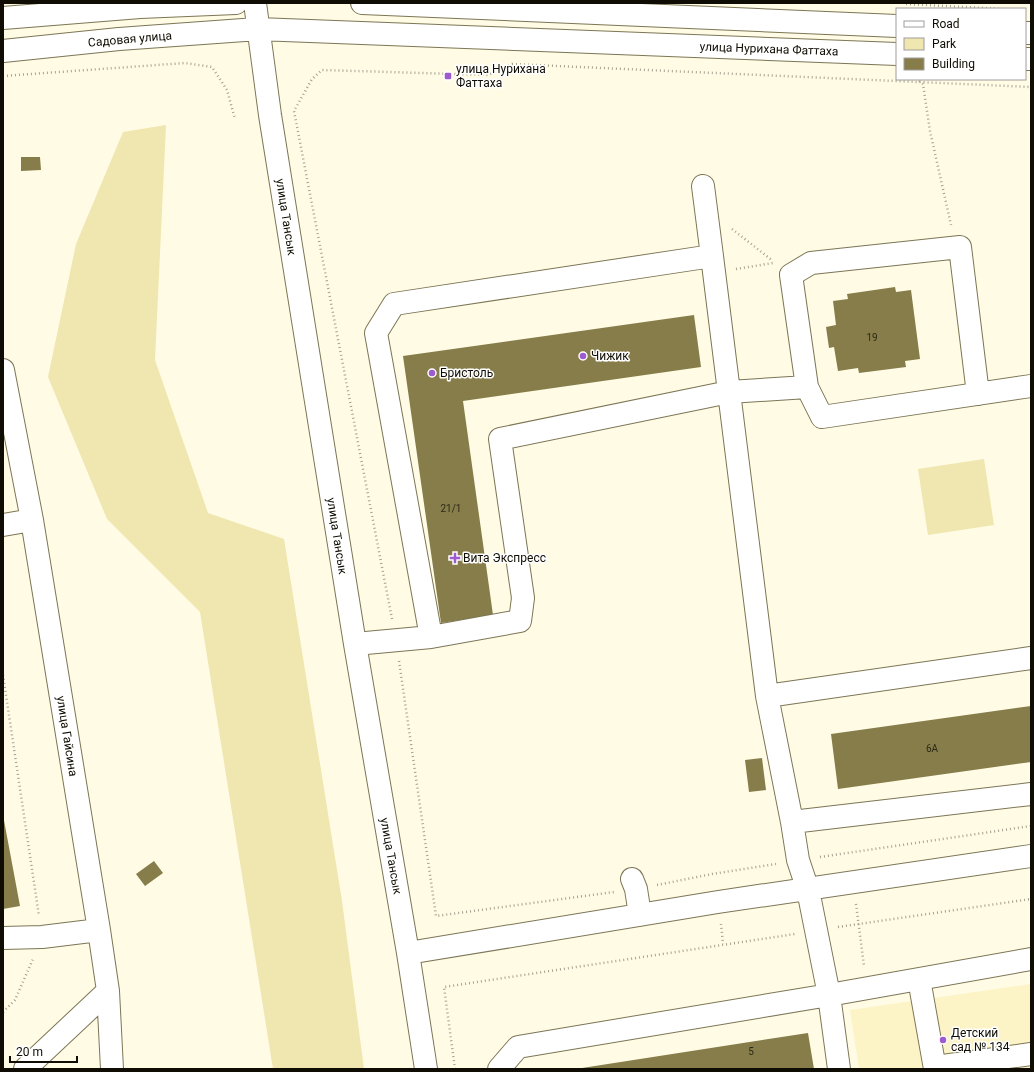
<svg xmlns="http://www.w3.org/2000/svg" width="1034" height="1072" viewBox="0 0 1034 1072" font-family="Roboto,sans-serif">
<style>
.built{fill:#fcf4c7}
.green{fill:#f0e6b0}
.building{fill:#867d4a}
.lines{fill:none;stroke-linecap:round;stroke-linejoin:round}
.minor-casing{stroke:#7c7655;stroke-width:24}
.path{stroke:#a5a290;stroke-width:2.5;stroke-dasharray:1 3;stroke-linecap:butt}
.minor{stroke:#fff;stroke-width:22}
.poi-dot{fill:#9e5acf;stroke:#fff;stroke-width:1.5}
.labels{text-anchor:middle;dominant-baseline:central;stroke-width:3;stroke-linejoin:round;paint-order:stroke}
.number-label{font-size:10px;fill:#2d2915}
.street-label{font-size:12px;fill:#0f0d03;stroke:#fff}
.poi-label{font-size:12px;fill:#0f0d03;stroke:#fff;text-anchor:start}
</style>
<rect width="100%" height="100%" fill="#fffbe5"/>
<path class="built" d="M 1031,984 L 1031,1069 L 859,1069 L 850,1010 Z"/>
<path class="green" d="M 166,125 L 155,360 L 208,513 L 284,539 L 342,901 L 364,1069 L 273,1069 L 200,612 L 107,519 L 48,377 L 76,244 L 123,132 Z
M 984,459 L 994,525 L 928,535 L 918,469 Z"/>
<path class="building" d="M 21,157 L 40,157 L 41,170 L 21,171 Z
M 895,287 L 896,292 L 911,290 L 920,359 L 905,361 L 906,367 L 859,373 L 858,368 L 838,371 L 834,347 L 829,348 L 826,327 L 836,325 L 833,301 L 848,299 L 847,294 Z
M 694,315 L 701,367 L 463,401 L 493,615 L 441,623 L 403,356 Z
M 1031,706 L 1031,762 L 838,789 L 831,734 Z
M 762,758 L 766,790 L 749,792 L 745,760 Z
M 3,815 L 20,906 L 3,909 Z
M 154,861 L 163,873 L 145,886 L 136,874 Z
M 808,1033 L 814,1069 L 582,1069 L 582,1068 Z"/>
<g class="lines">
<defs>
<path id="minor" d="M 255,3 L 270,115 L 355,644 L 408,953 L 426,1069
M 362,3 L 897,26
M 3,18 L 140,7 L 236,3
M 1025,33 L 1031,33
M 3,51 L 119,39 L 258,29 L 897,54
M 1025,59 L 1031,59
M 703,186 L 712,256
M 3,370 L 32,520 L 99,930 L 108,991 L 112,1069
M 807,387 L 791,275 L 811,263 L 960,247 L 978,394
M 3,525 L 32,520
M 431,637 L 376,333 L 394,304 L 712,256 L 767,696 L 792,822 L 1031,794
M 355,644 L 431,637 L 520,621 L 523,598 L 500,439 L 729,392 L 807,387 L 822,417 L 1031,386
M 767,696 L 1031,658
M 792,822 L 798,860 L 808,890 L 829,995 L 839,1069
M 632,879 L 636,889 L 640,915
M 3,938 L 42,937 L 99,930
M 408,953 L 718,902 L 1031,856
M 919,979 L 935,1069
M 935,1067 L 1031,1054
M 25,1069 L 108,991
M 499,1069 L 518,1047 L 829,995 L 1031,959"/>
</defs>
<use href="#minor" class="minor-casing"/>
<path class="path" d="M 906,4 L 1004,9
M 3,76 L 185,63 L 212,67 L 227,90 L 235,119
M 919,81 L 923,84 L 930,131 L 951,225
M 732,229 L 773,261
M 736,269 L 773,263
M 392,619 L 294,111 L 312,79 L 322,70 L 488,75 L 512,64 L 1031,87
M 399,661 L 436,916 L 614,892
M 3,675 L 39,916
M 820,857 L 1031,826
M 657,885 L 712,874 L 776,864
M 856,904 L 864,966
M 721,924 L 723,944
M 838,927 L 1031,899
M 3,1012 L 15,1000 L 33,959
M 455,1069 L 444,987 L 795,934"/>
<use href="#minor" class="minor"/>
</g>
<g class="poi-dot">
<rect x="444" y="72" width="8" height="8" rx="2"/>
<circle cx="583" cy="356" r="4"/>
<circle cx="432" cy="373" r="4"/>
<path d="M453 552h4v4h4v4h-4v4h-4v-4h-4v-4h4z"/>
<circle cx="943" cy="1040" r="4"/>
</g>
<g class="labels">
<g class="number-label">
<text x="872" y="337">19</text>
<text x="451" y="508">21/1</text>
<text x="932" y="748">6А</text>
<text x="751" y="1051">5</text>
</g>
<g class="street-label">
<text transform="translate(130 39) rotate(-5)">Садовая улица</text>
<text transform="translate(769 49) rotate(2)">улица Нурихана Фаттаха</text>
<text transform="translate(286 217) rotate(81)">улица Тансык</text>
<text transform="translate(337 536) rotate(81)">улица Тансык</text>
<text transform="translate(67 736) rotate(81)">улица Гайсина</text>
<text transform="translate(391 856) rotate(80)">улица Тансык</text>
</g>
<g class="poi-label">
<text x="456" y="69">улица Нурихана<tspan x="456" dy="14">Фаттаха</tspan></text>
<text x="591" y="356">Чижик</text>
<text x="440" y="373">Бристоль</text>
<text x="463" y="558">Вита Экспресс</text>
<text x="951" y="1033">Детский<tspan x="951" dy="14">сад № 134</tspan></text>
</g>
</g>
<rect width="1034" height="1072" fill="none" stroke="#0f0d03" stroke-width="8"/>
<rect x="896" y="8" width="130" height="72" fill="#ffffff" stroke="#9f9e9a"/>
<rect x="904" y="21" width="20" height="6" fill="#ffffff" stroke="#9f9e9a"/>
<text x="932" y="28" font-size="12" fill="#0f0d03">Road</text>
<rect x="904" y="38" width="20" height="12" fill="#f0e6b0" stroke="#9f9e9a"/>
<text x="932" y="48" font-size="12" fill="#0f0d03">Park</text>
<rect x="904" y="58" width="20" height="12" fill="#867d4a" stroke="#9f9e9a"/>
<text x="932" y="68" font-size="12" fill="#0f0d03">Building</text>
<path d="M10 1056v6h67v-6" fill="none" stroke="#0f0d03" stroke-width="2"/>
<text x="16" y="1056" font-size="12" fill="#0f0d03" stroke="#ffffff" stroke-width="3" paint-order="stroke">20 m</text>
</svg>
